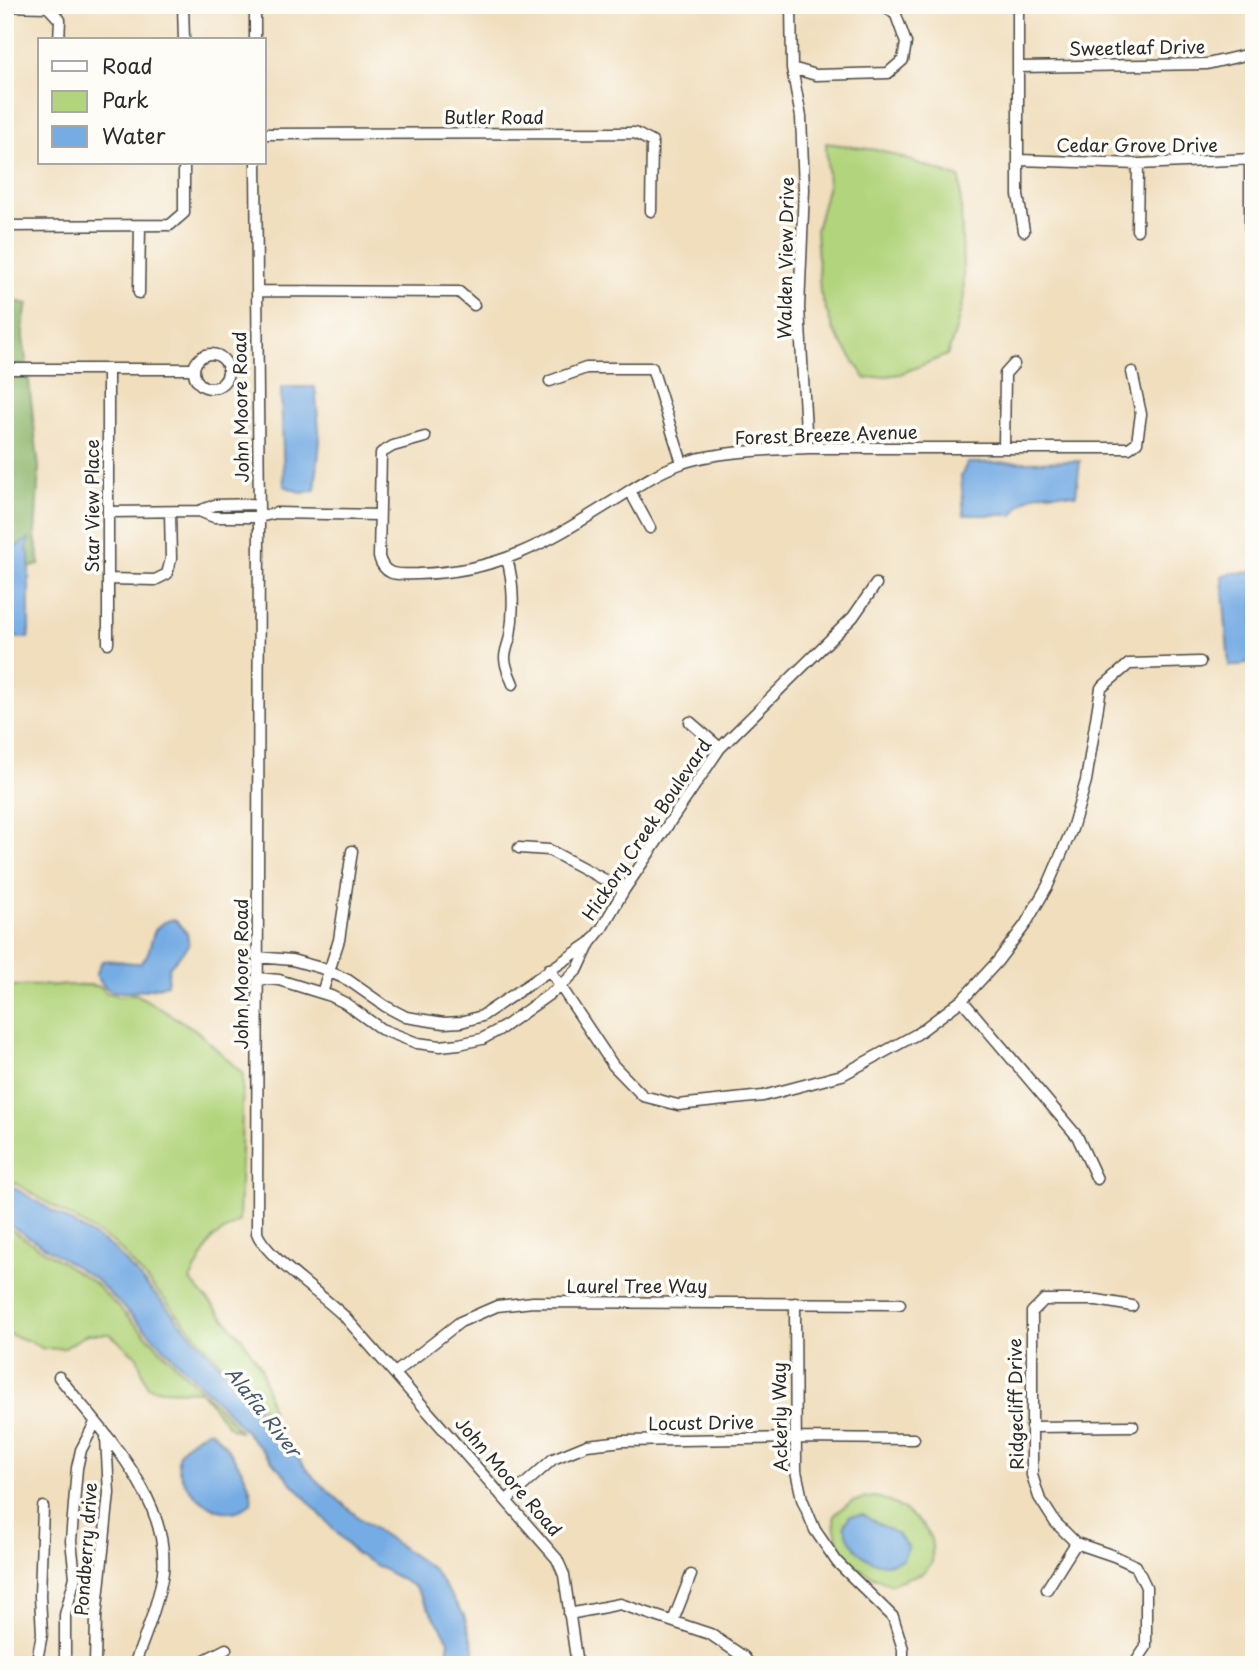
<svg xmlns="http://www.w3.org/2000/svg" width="1259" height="1670" viewBox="0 0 1259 1670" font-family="'Playpen Sans',sans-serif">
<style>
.green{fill:#b2d47c;stroke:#6e8054;stroke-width:2}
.forest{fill:#8db66c;stroke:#5c704c;stroke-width:2}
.water{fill:#76ace4;stroke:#506c88;stroke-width:2}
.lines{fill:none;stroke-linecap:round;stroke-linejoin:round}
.minor-casing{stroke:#494641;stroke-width:13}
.minor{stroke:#fff;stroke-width:10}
.labels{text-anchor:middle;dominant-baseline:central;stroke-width:7;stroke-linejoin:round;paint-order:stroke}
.street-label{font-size:18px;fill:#2b2b2b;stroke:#fdfcf7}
.water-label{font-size:19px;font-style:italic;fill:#45586c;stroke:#fdfcf7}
</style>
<rect width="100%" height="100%" fill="#fdfcf7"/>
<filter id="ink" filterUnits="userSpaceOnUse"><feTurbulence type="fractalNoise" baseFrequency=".0143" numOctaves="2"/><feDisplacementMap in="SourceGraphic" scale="14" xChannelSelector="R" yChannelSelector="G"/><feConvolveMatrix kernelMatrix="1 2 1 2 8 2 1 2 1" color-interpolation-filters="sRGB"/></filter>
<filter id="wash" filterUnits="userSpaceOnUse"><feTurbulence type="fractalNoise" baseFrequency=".00686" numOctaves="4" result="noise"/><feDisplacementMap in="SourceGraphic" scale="28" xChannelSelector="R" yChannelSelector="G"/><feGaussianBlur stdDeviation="1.57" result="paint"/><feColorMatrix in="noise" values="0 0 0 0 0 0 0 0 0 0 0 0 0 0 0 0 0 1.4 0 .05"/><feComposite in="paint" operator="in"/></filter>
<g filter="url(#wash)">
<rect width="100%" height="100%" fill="#f0debd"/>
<path class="green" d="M 826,143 L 883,151 L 960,178 L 964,297 L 955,333 L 947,355 L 900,374 L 866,379 L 834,332 L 820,292 L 816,230 L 828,185 Z
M 90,985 L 101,987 L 105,992 L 118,996 L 136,994 L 196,1030 L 243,1074 L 239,1221 L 212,1239 L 190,1280 L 242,1338 L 261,1367 L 272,1412 L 269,1417 L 115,1244 L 5,1177 L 5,986 Z
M 5,1226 L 93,1282 L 223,1412 L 241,1432 L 229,1427 L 201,1391 C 183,1389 165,1393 148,1387 L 137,1357 L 110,1334 L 87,1334 L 65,1348 L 44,1349 L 29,1341 L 5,1333 Z
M 875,1497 C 893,1500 926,1522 931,1540 C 933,1547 932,1556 932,1563 L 923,1573 L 890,1584 C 856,1571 834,1555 834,1516 C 846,1502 857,1499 875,1497 Z"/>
<path class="forest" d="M 5,299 L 28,304 C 20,326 23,343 27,365 L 5,365 Z
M 5,374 L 28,374 L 39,468 L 35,536 L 40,564 L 5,577 Z"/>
<path class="water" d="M 281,387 L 315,387 L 320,441 L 315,490 L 302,493 L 284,486 Z
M 1080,461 L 1076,495 C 1048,491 1029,489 1013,515 L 964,515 L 961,477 L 967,463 Z
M 29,539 L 27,549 L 29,555 L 29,635 L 28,638 L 5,637 L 5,550 L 12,549 Z
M 1254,572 L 1254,659 L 1240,666 L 1229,666 L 1222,576 L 1232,573 Z
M 174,919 L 187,933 L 189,945 L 169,967 L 167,984 C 153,989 118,997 106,988 C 102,985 99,979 96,975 L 102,961 C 116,959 127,964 141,963 C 158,946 143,926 174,919 Z
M 5,1182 L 112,1247 L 242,1390 L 315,1479 L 359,1518 L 433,1569 L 464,1615 L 474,1648 L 474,1665 L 446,1665 L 449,1640 L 415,1587 L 356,1554 L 225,1409 L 95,1279 L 5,1222 Z
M 210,1430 C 226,1443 255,1483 251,1503 C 223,1530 175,1488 178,1458 C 179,1446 199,1434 210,1430 Z
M 863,1515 L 897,1534 L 908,1546 L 903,1559 C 875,1573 852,1553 844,1525 L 850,1516 Z"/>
</g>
<g filter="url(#ink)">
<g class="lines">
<defs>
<path id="minor" d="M 183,5 L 184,40
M 255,5 L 255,40
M 791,5 L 792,68 L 801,117 L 804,189 L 799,308 L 807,448
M 1018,5 L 1018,195 L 1024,231
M 5,6 L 48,7 L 60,20 L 59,40
M 1019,67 L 1207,64 L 1254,53
M 792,68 L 816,75 L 888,73 L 903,60 L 906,43 L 896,15 L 884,5
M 264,134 L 635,133 L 652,142 L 651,211
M 1019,160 L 1138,164 L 1254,159
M 1250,161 L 1250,230
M 256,163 L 259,517 L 257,1233 C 266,1257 324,1296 345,1317 L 557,1559 L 564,1575 L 577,1665
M 5,226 L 170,225 L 184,213 L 184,163
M 1137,230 L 1138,164
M 257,291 L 459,292 L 474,305
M 139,293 L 140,226
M194 371a17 17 0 1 1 34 0a17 17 0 1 1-34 0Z
M 5,369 L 194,369
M 108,369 L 108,643
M 550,381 L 586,368 L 652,368 L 682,463
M 425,437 L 393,446 L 381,453 L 379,557 C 385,578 399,574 418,574 C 498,572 544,544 610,503 C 633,489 655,473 680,464 C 713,451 772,450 807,448 L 1129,448 L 1137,442 L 1141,414 L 1132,372
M 1004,448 L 1005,374 L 1014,364
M 630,491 L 650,528
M 199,511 L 214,517 L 259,517 L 276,513 L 379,515
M 109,512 L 199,511 L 215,505 L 259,504
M 507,559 C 514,582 514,613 510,636 C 509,643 505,650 505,658 C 505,667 510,676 513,684
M 109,579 L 155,580 L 167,574 L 171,559 L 170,512
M 690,722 L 720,748
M 519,848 L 549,850 L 624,890
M 257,957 L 292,960 L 321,968 L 348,980 L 385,1006 L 406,1017 L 444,1023 L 461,1022 L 482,1016 L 590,943
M 549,969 L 613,1065 L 643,1096 L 678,1105 L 763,1096 L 842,1075 L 917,1034 L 962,1000 L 997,962 L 1025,925 L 1048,885 L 1072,829 L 1086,781 L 1101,688 L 1129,664 L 1200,662
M 257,978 L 279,980 L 331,996 L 345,1003 L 381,1029 L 417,1043 L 440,1046 L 459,1044 L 482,1039 L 502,1028 L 561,986 L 578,969 L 590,943 L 602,928 L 624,890 L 720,748 L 853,617 L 876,584
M 322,993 L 339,940 L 352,851
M 962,1000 L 1077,1136 L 1097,1179
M 795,1303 L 796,1471 L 802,1499 L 815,1530 L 837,1562 L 893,1617 L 903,1649 L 903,1665
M 1132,1306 L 1097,1300 L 1044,1300 L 1032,1312 L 1032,1475 L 1039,1497 L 1055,1522 L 1076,1543 L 1114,1556 L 1136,1566 L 1146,1587 L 1146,1647 L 1134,1665
M 395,1373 L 460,1322 L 497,1306 L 533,1302 L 900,1304
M 59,1377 C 101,1430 170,1498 163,1572 C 160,1598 144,1640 134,1665
M 1031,1427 L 1133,1426
M 507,1500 L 553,1459 L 587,1445 L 623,1441 L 795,1438 L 914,1439
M 1047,1589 L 1076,1543
M 569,1614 L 620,1604 L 710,1634 L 744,1657 L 750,1665
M 673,1621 L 691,1575
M 36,1665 L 42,1634 L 40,1596 L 43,1507
M 65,1665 L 65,1615 L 75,1577 L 71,1541 L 77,1468 L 81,1450 L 95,1423
M 95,1665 L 96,1618 L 109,1493 L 106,1437
M 195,1665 L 226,1649"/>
</defs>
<use href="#minor" class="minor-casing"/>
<use href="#minor" class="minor"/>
</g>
</g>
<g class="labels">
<g class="street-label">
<text transform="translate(1137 47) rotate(-1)">Sweetleaf Drive</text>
<text x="494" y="116">Butler Road</text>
<text x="1137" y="144">Cedar Grove Drive</text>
<text transform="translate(785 258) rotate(-89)">Walden View Drive</text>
<text transform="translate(240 407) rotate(-91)">John Moore Road</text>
<text transform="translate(826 434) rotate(-2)">Forest Breeze Avenue</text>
<text transform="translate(91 506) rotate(-90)">Star View Place</text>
<text transform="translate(646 829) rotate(-56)">Hickory Creek Boulevard</text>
<text transform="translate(240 974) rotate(-90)">John Moore Road</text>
<text x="637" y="1285">Laurel Tree Way</text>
<text transform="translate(1015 1404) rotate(-91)">Ridgecliff Drive</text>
<text transform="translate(779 1417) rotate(-91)">Ackerly Way</text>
<text transform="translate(701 1422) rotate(-1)">Locust Drive</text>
<text transform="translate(509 1476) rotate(49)">John Moore Road</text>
<text transform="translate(85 1549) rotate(-86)">Pondberry drive</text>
</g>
<g class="water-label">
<text transform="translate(264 1411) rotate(52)">Alafia River</text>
</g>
</g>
<rect width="1259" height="1670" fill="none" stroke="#fdfcf7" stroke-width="28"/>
<rect x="38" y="38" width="228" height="126" fill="#fdfcf7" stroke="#a9a8a5" stroke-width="2"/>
<rect x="52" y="61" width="35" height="10" fill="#ffffff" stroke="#a9a8a5" stroke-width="2"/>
<text x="102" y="74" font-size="21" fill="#2b2b2b">Road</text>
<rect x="52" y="91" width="35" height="21" fill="#b2d47c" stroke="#a9a8a5" stroke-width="2"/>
<text x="102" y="108" font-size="21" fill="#2b2b2b">Park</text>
<rect x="52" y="126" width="35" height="21" fill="#76ace4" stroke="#a9a8a5" stroke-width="2"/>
<text x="102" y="144" font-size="21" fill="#2b2b2b">Water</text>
</svg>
